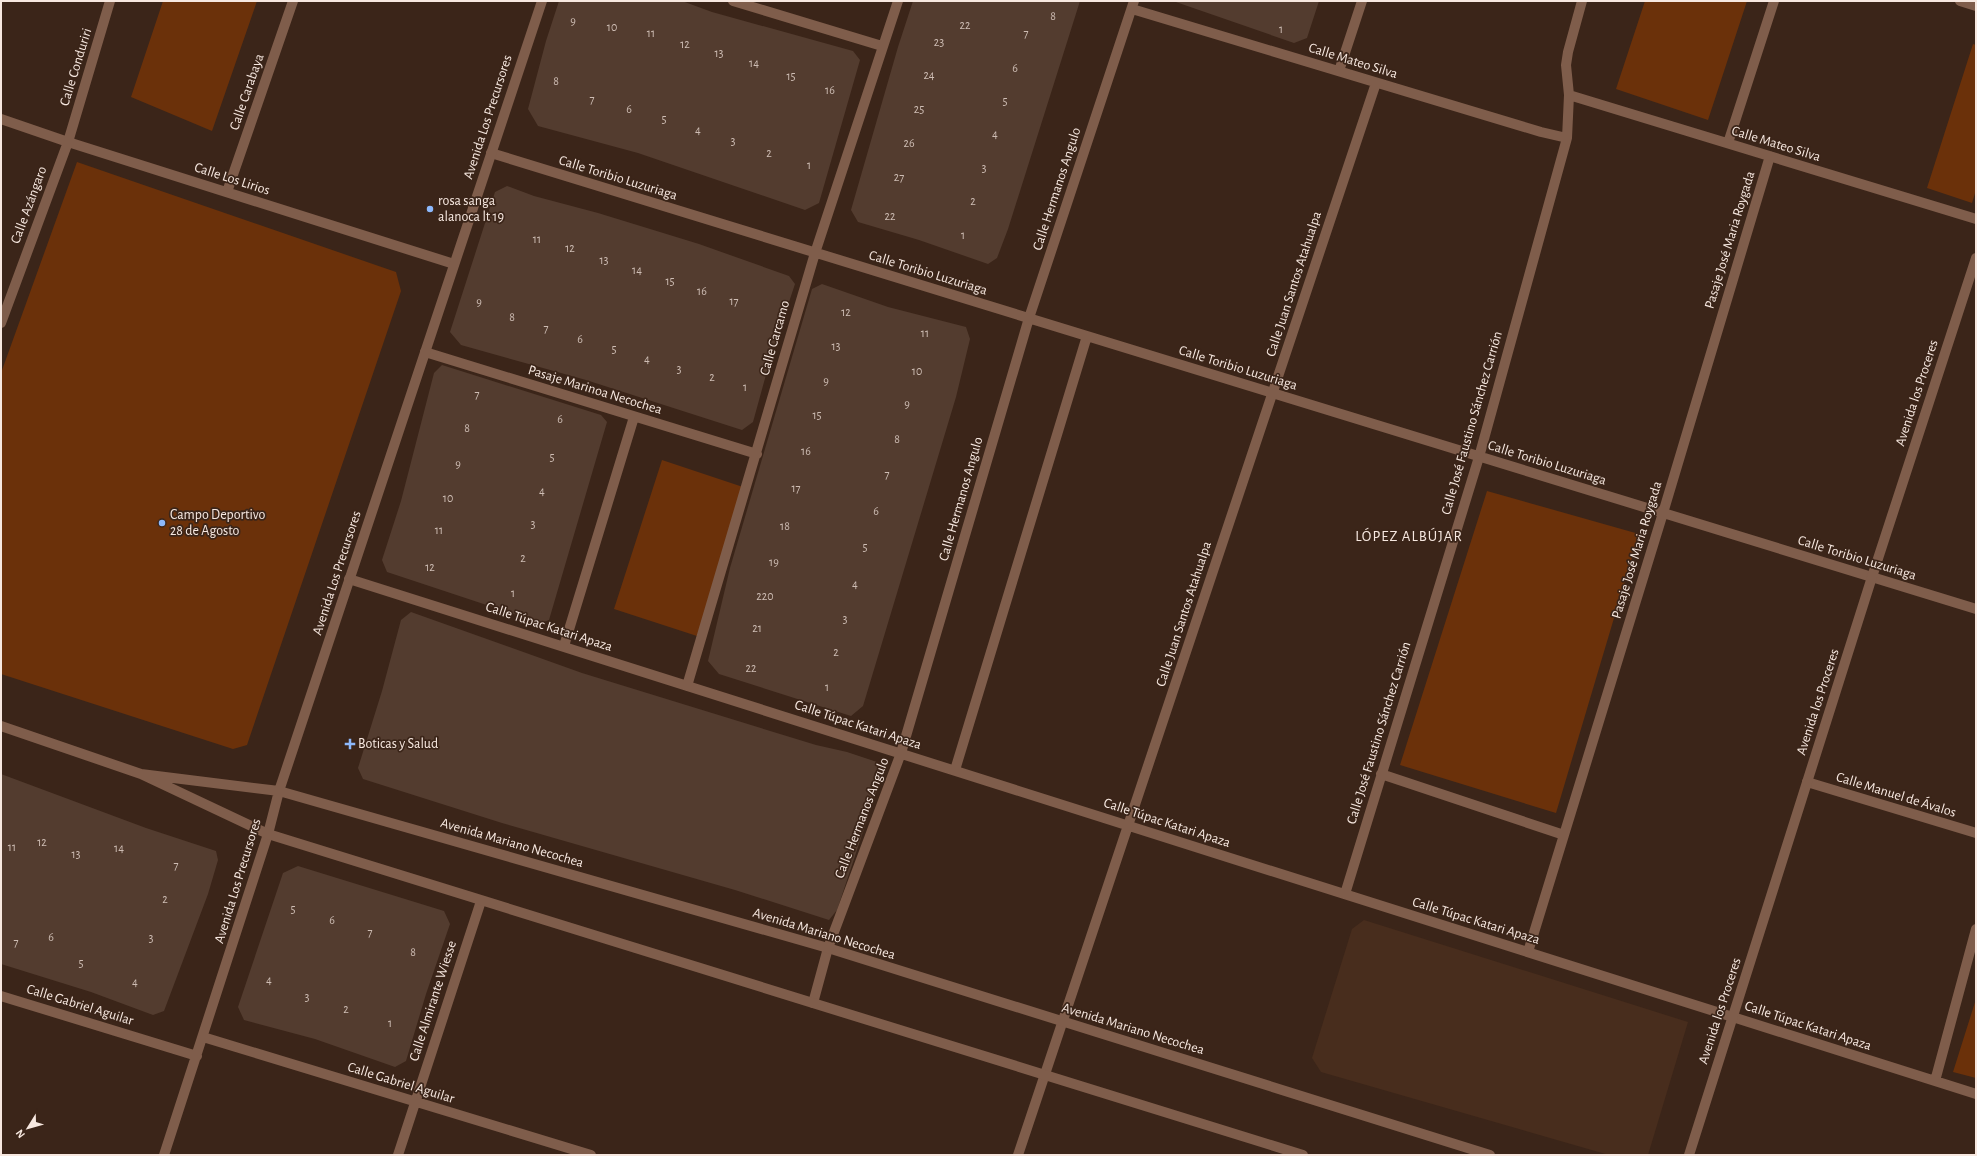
<svg xmlns="http://www.w3.org/2000/svg" width="1977" height="1156" viewBox="0 0 1977 1156" font-family="'Alegreya Sans',sans-serif">
<style>
.built{fill:#482d1d}
.green{fill:#6b310a}
.building{fill:#533c2f}
.lines{fill:none;stroke-linecap:round;stroke-linejoin:round}
.minor{stroke:#7f5d4b;stroke-width:10}
.tertiary{stroke:#7f5d4b;stroke-width:10}
.poi-dot{fill:#8db9fc;stroke:#3b2519;stroke-width:1.5}
.labels{text-anchor:middle;dominant-baseline:central;stroke-width:3.5;stroke-linejoin:round;paint-order:stroke}
.number-label{font-size:12px;fill:#cebdb4}
.street-label{font-size:14px;fill:#f7e8e0;stroke:#3b2519}
.poi-label{font-size:14px;fill:#f7e8e0;stroke:#3b2519;text-anchor:start}
.neighbourhood-label{font-size:15px;letter-spacing:1px;fill:#f7e8e0;stroke:#3b2519}
</style>
<rect width="100%" height="100%" fill="#3b2519"/>
<path class="built" d="M 1364,920 L 1688,1022 L 1648,1155 L 1609,1155 L 1321,1072 L 1312,1058 L 1352,929 Z"/>
<path class="green" d="M 163,1 L 257,1 L 212,131 L 131,97 Z
M 1645,1 L 1747,1 L 1708,120 L 1616,89 Z
M 1973,44 L 1976,45 L 1976,190 L 1972,203 L 1927,188 Z
M 77,162 L 396,272 L 401,291 L 247,745 L 233,749 L 1,674 L 1,373 Z
M 662,460 L 746,488 L 697,636 L 614,609 Z
M 1487,491 L 1639,534 L 1556,813 L 1400,765 Z
M 1976,999 L 1976,1078 L 1953,1072 Z"/>
<path class="building" d="M 559,1 L 682,1 L 712,12 L 853,51 L 860,60 L 819,203 L 805,210 L 638,153 L 538,126 L 528,109 L 546,41 Z
M 913,1 L 1080,1 L 1008,229 L 997,258 L 988,264 L 919,240 L 858,222 L 851,210 L 898,47 Z
M 1173,1 L 1319,1 L 1307,38 L 1294,43 Z
M 507,186 L 534,196 L 598,213 L 699,244 L 789,276 L 795,284 L 772,353 L 753,422 L 742,430 L 586,380 L 461,345 L 450,332 L 495,192 Z
M 822,284 L 888,307 L 966,327 L 970,339 L 956,397 L 863,706 L 851,716 L 719,674 L 708,661 L 730,568 L 812,289 Z
M 442,365 L 601,415 L 607,422 L 549,620 L 541,623 L 387,572 L 382,560 L 401,501 L 434,373 Z
M 411,612 L 582,673 L 816,745 L 847,752 L 877,762 L 882,775 L 837,910 L 829,920 L 735,890 L 502,823 L 363,779 L 358,768 L 382,691 L 401,620 Z
M 1,774 L 146,828 L 216,851 L 218,860 L 208,894 L 164,1011 L 153,1015 L 91,992 L 1,964 Z
M 298,866 L 444,911 L 450,924 L 426,994 L 406,1061 L 395,1067 L 315,1039 L 244,1020 L 238,1007 L 283,873 Z"/>
<g class="lines">
<path class="minor" d="M 733,1 L 882,46
M 1960,1 L 1976,6
M 1132,9 L 1541,132 L 1567,138
M 1339,71 L 1362,1
M 1569,95 L 1976,219
M 1,119 L 68,142 L 454,264
M 1728,143 L 1774,1
M 491,153 L 1976,609
M 227,192 L 293,1
M 1,323 L 68,142 L 110,1
M 425,352 L 757,454
M 349,579 L 1976,1094
M 564,646 L 634,417
M 687,686 L 815,253 L 898,1
M 955,770 L 1087,336
M 1381,774 L 1564,835
M 1807,782 L 1976,833
M 1345,894 L 1479,457 L 1567,138 L 1569,95 L 1566,65 L 1568,52 L 1582,1
M 1528,952 L 1663,513 L 1770,156
M 1,996 L 197,1056
M 813,1003 L 828,948 L 901,753 L 1029,318 L 1134,1
M 203,1037 L 591,1155
M 1935,1081 L 1976,929
M 164,1155 L 268,834
M 398,1155 L 481,901
M 1018,1155 L 1376,83"/>
<path class="tertiary" d="M 1,726 L 141,774 L 268,834 L 1303,1155
M 141,774 L 279,791 L 828,948 L 1490,1155
M 268,834 L 279,791 L 542,1
M 1689,1155 L 1872,577 L 1976,258"/>
</g>
<g class="poi-dot">
<circle cx="430" cy="209" r="4"/>
<circle cx="162" cy="523" r="4"/>
<path d="M348 738h4v4h4v4h-4v4h-4v-4h-4v-4h4z"/>
</g>
<g class="labels">
<g class="number-label">
<text x="1053" y="16">8</text>
<text x="573" y="21">9</text>
<text x="965" y="25">22</text>
<text x="612" y="27">10</text>
<text x="1281" y="29">1</text>
<text x="651" y="33">11</text>
<text x="1026" y="33">7</text>
<text x="939" y="42">23</text>
<text x="685" y="44">12</text>
<text x="719" y="53">13</text>
<text x="754" y="63">14</text>
<text x="1015" y="68">6</text>
<text x="929" y="75">24</text>
<text x="791" y="76">15</text>
<text x="556" y="81">8</text>
<text x="830" y="90">16</text>
<text x="592" y="99">7</text>
<text x="1005" y="101">5</text>
<text x="629" y="109">6</text>
<text x="919" y="109">25</text>
<text x="664" y="119">5</text>
<text x="698" y="130">4</text>
<text x="995" y="134">4</text>
<text x="733" y="141">3</text>
<text x="909" y="143">26</text>
<text x="769" y="153">2</text>
<text x="809" y="165">1</text>
<text x="984" y="168">3</text>
<text x="899" y="177">27</text>
<text x="973" y="201">2</text>
<text x="890" y="216">22</text>
<text x="963" y="235">1</text>
<text x="537" y="239">11</text>
<text x="570" y="248">12</text>
<text x="604" y="260">13</text>
<text x="637" y="270">14</text>
<text x="670" y="281">15</text>
<text x="702" y="291">16</text>
<text x="734" y="301">17</text>
<text x="479" y="302">9</text>
<text x="846" y="312">12</text>
<text x="512" y="317">8</text>
<text x="546" y="328">7</text>
<text x="925" y="333">11</text>
<text x="580" y="339">6</text>
<text x="836" y="346">13</text>
<text x="614" y="349">5</text>
<text x="647" y="359">4</text>
<text x="679" y="369">3</text>
<text x="917" y="371">10</text>
<text x="712" y="377">2</text>
<text x="826" y="381">9</text>
<text x="745" y="387">1</text>
<text x="477" y="394">7</text>
<text x="907" y="404">9</text>
<text x="817" y="415">15</text>
<text x="560" y="419">6</text>
<text x="467" y="428">8</text>
<text x="897" y="439">8</text>
<text x="806" y="451">16</text>
<text x="552" y="457">5</text>
<text x="458" y="464">9</text>
<text x="887" y="474">7</text>
<text x="796" y="488">17</text>
<text x="542" y="491">4</text>
<text x="448" y="498">10</text>
<text x="876" y="511">6</text>
<text x="533" y="524">3</text>
<text x="785" y="526">18</text>
<text x="439" y="530">11</text>
<text x="865" y="547">5</text>
<text x="523" y="558">2</text>
<text x="774" y="562">19</text>
<text x="430" y="567">12</text>
<text x="855" y="584">4</text>
<text x="513" y="593">1</text>
<text x="765" y="596">220</text>
<text x="845" y="619">3</text>
<text x="757" y="628">21</text>
<text x="836" y="652">2</text>
<text x="751" y="668">22</text>
<text x="827" y="687">1</text>
<text x="42" y="842">12</text>
<text x="12" y="847">11</text>
<text x="119" y="848">14</text>
<text x="76" y="854">13</text>
<text x="176" y="865">7</text>
<text x="165" y="899">2</text>
<text x="293" y="909">5</text>
<text x="332" y="920">6</text>
<text x="370" y="932">7</text>
<text x="51" y="937">6</text>
<text x="151" y="938">3</text>
<text x="16" y="942">7</text>
<text x="413" y="952">8</text>
<text x="81" y="963">5</text>
<text x="269" y="980">4</text>
<text x="135" y="982">4</text>
<text x="307" y="997">3</text>
<text x="346" y="1009">2</text>
<text x="390" y="1023">1</text>
</g>
<g class="street-label">
<text transform="translate(1353 61) rotate(17)">Calle Mateo Silva</text>
<text transform="translate(76 67) rotate(-73)">Calle Conduriri</text>
<text transform="translate(247 92) rotate(-71)">Calle Carabaya</text>
<text transform="translate(488 117) rotate(-72)">Avenida Los Precursores</text>
<text transform="translate(1776 144) rotate(17)">Calle Mateo Silva</text>
<text transform="translate(618 178) rotate(17)">Calle Toribio Luzuriaga</text>
<text transform="translate(232 179) rotate(18)">Calle Los Lirios</text>
<text transform="translate(1057 189) rotate(-72)">Calle Hermanos Angulo</text>
<text transform="translate(29 205) rotate(-70)">Calle Azángaro</text>
<text transform="translate(1730 240) rotate(-73)">Pasaje José Maria Roygada</text>
<text transform="translate(928 273) rotate(17)">Calle Toribio Luzuriaga</text>
<text transform="translate(1294 284) rotate(-72)">Calle Juan Santos Atahualpa</text>
<text transform="translate(775 338) rotate(-74)">Calle Carcamo</text>
<text transform="translate(1238 368) rotate(17)">Calle Toribio Luzuriaga</text>
<text transform="translate(595 390) rotate(17)">Pasaje Marinoa Necochea</text>
<text transform="translate(1917 393) rotate(-72)">Avenida los Proceres</text>
<text transform="translate(1472 423) rotate(-74)">Calle José Faustino Sánchez Carrión</text>
<text transform="translate(1547 463) rotate(17)">Calle Toribio Luzuriaga</text>
<text transform="translate(961 499) rotate(-74)">Calle Hermanos Angulo</text>
<text transform="translate(1637 550) rotate(-73)">Pasaje José Maria Roygada</text>
<text transform="translate(1857 558) rotate(17)">Calle Toribio Luzuriaga</text>
<text transform="translate(337 573) rotate(-72)">Avenida Los Precursores</text>
<text transform="translate(1184 614) rotate(-72)">Calle Juan Santos Atahualpa</text>
<text transform="translate(549 627) rotate(18)">Calle Túpac Katari Apaza</text>
<text transform="translate(1818 702) rotate(-72)">Avenida los Proceres</text>
<text transform="translate(858 725) rotate(18)">Calle Túpac Katari Apaza</text>
<text transform="translate(1379 733) rotate(-73)">Calle José Faustino Sánchez Carrión</text>
<text transform="translate(1896 795) rotate(17)">Calle Manuel de Ávalos</text>
<text transform="translate(862 818) rotate(-69)">Calle Hermanos Angulo</text>
<text transform="translate(1167 823) rotate(18)">Calle Túpac Katari Apaza</text>
<text transform="translate(512 843) rotate(16)">Avenida Mariano Necochea</text>
<text transform="translate(238 881) rotate(-73)">Avenida Los Precursores</text>
<text transform="translate(1476 921) rotate(17)">Calle Túpac Katari Apaza</text>
<text transform="translate(824 934) rotate(17)">Avenida Mariano Necochea</text>
<text transform="translate(433 1001) rotate(-72)">Calle Almirante Wiesse</text>
<text transform="translate(80 1005) rotate(17)">Calle Gabriel Aguilar</text>
<text transform="translate(1720 1011) rotate(-72)">Avenida los Proceres</text>
<text transform="translate(1808 1026) rotate(18)">Calle Túpac Katari Apaza</text>
<text transform="translate(1133 1029) rotate(17)">Avenida Mariano Necochea</text>
<text transform="translate(401 1083) rotate(17)">Calle Gabriel Aguilar</text>
</g>
<g class="poi-label">
<text x="438" y="201">rosa sanga<tspan x="438" dy="16">alanoca lt 19</tspan></text>
<text x="170" y="515">Campo Deportivo<tspan x="170" dy="16">28 de Agosto</tspan></text>
<text x="358" y="744">Boticas y Salud</text>
</g>
<g class="neighbourhood-label">
<text x="1409" y="536">LÓPEZ ALBÚJAR</text>
</g>
</g>
<rect width="1977" height="1156" fill="none" stroke="#f7e8e0" stroke-width="4"/>
<g transform="translate(28 1128) rotate(233)" stroke="#3b2519" stroke-width="3" paint-order="stroke">
<path d="M0-3L7 15L0 10L-7 15Z" fill="#f7e8e0"/>
<text y="-6" font-size="11" font-weight="bold" text-anchor="middle" fill="#f7e8e0">N</text>
</g>
</svg>
